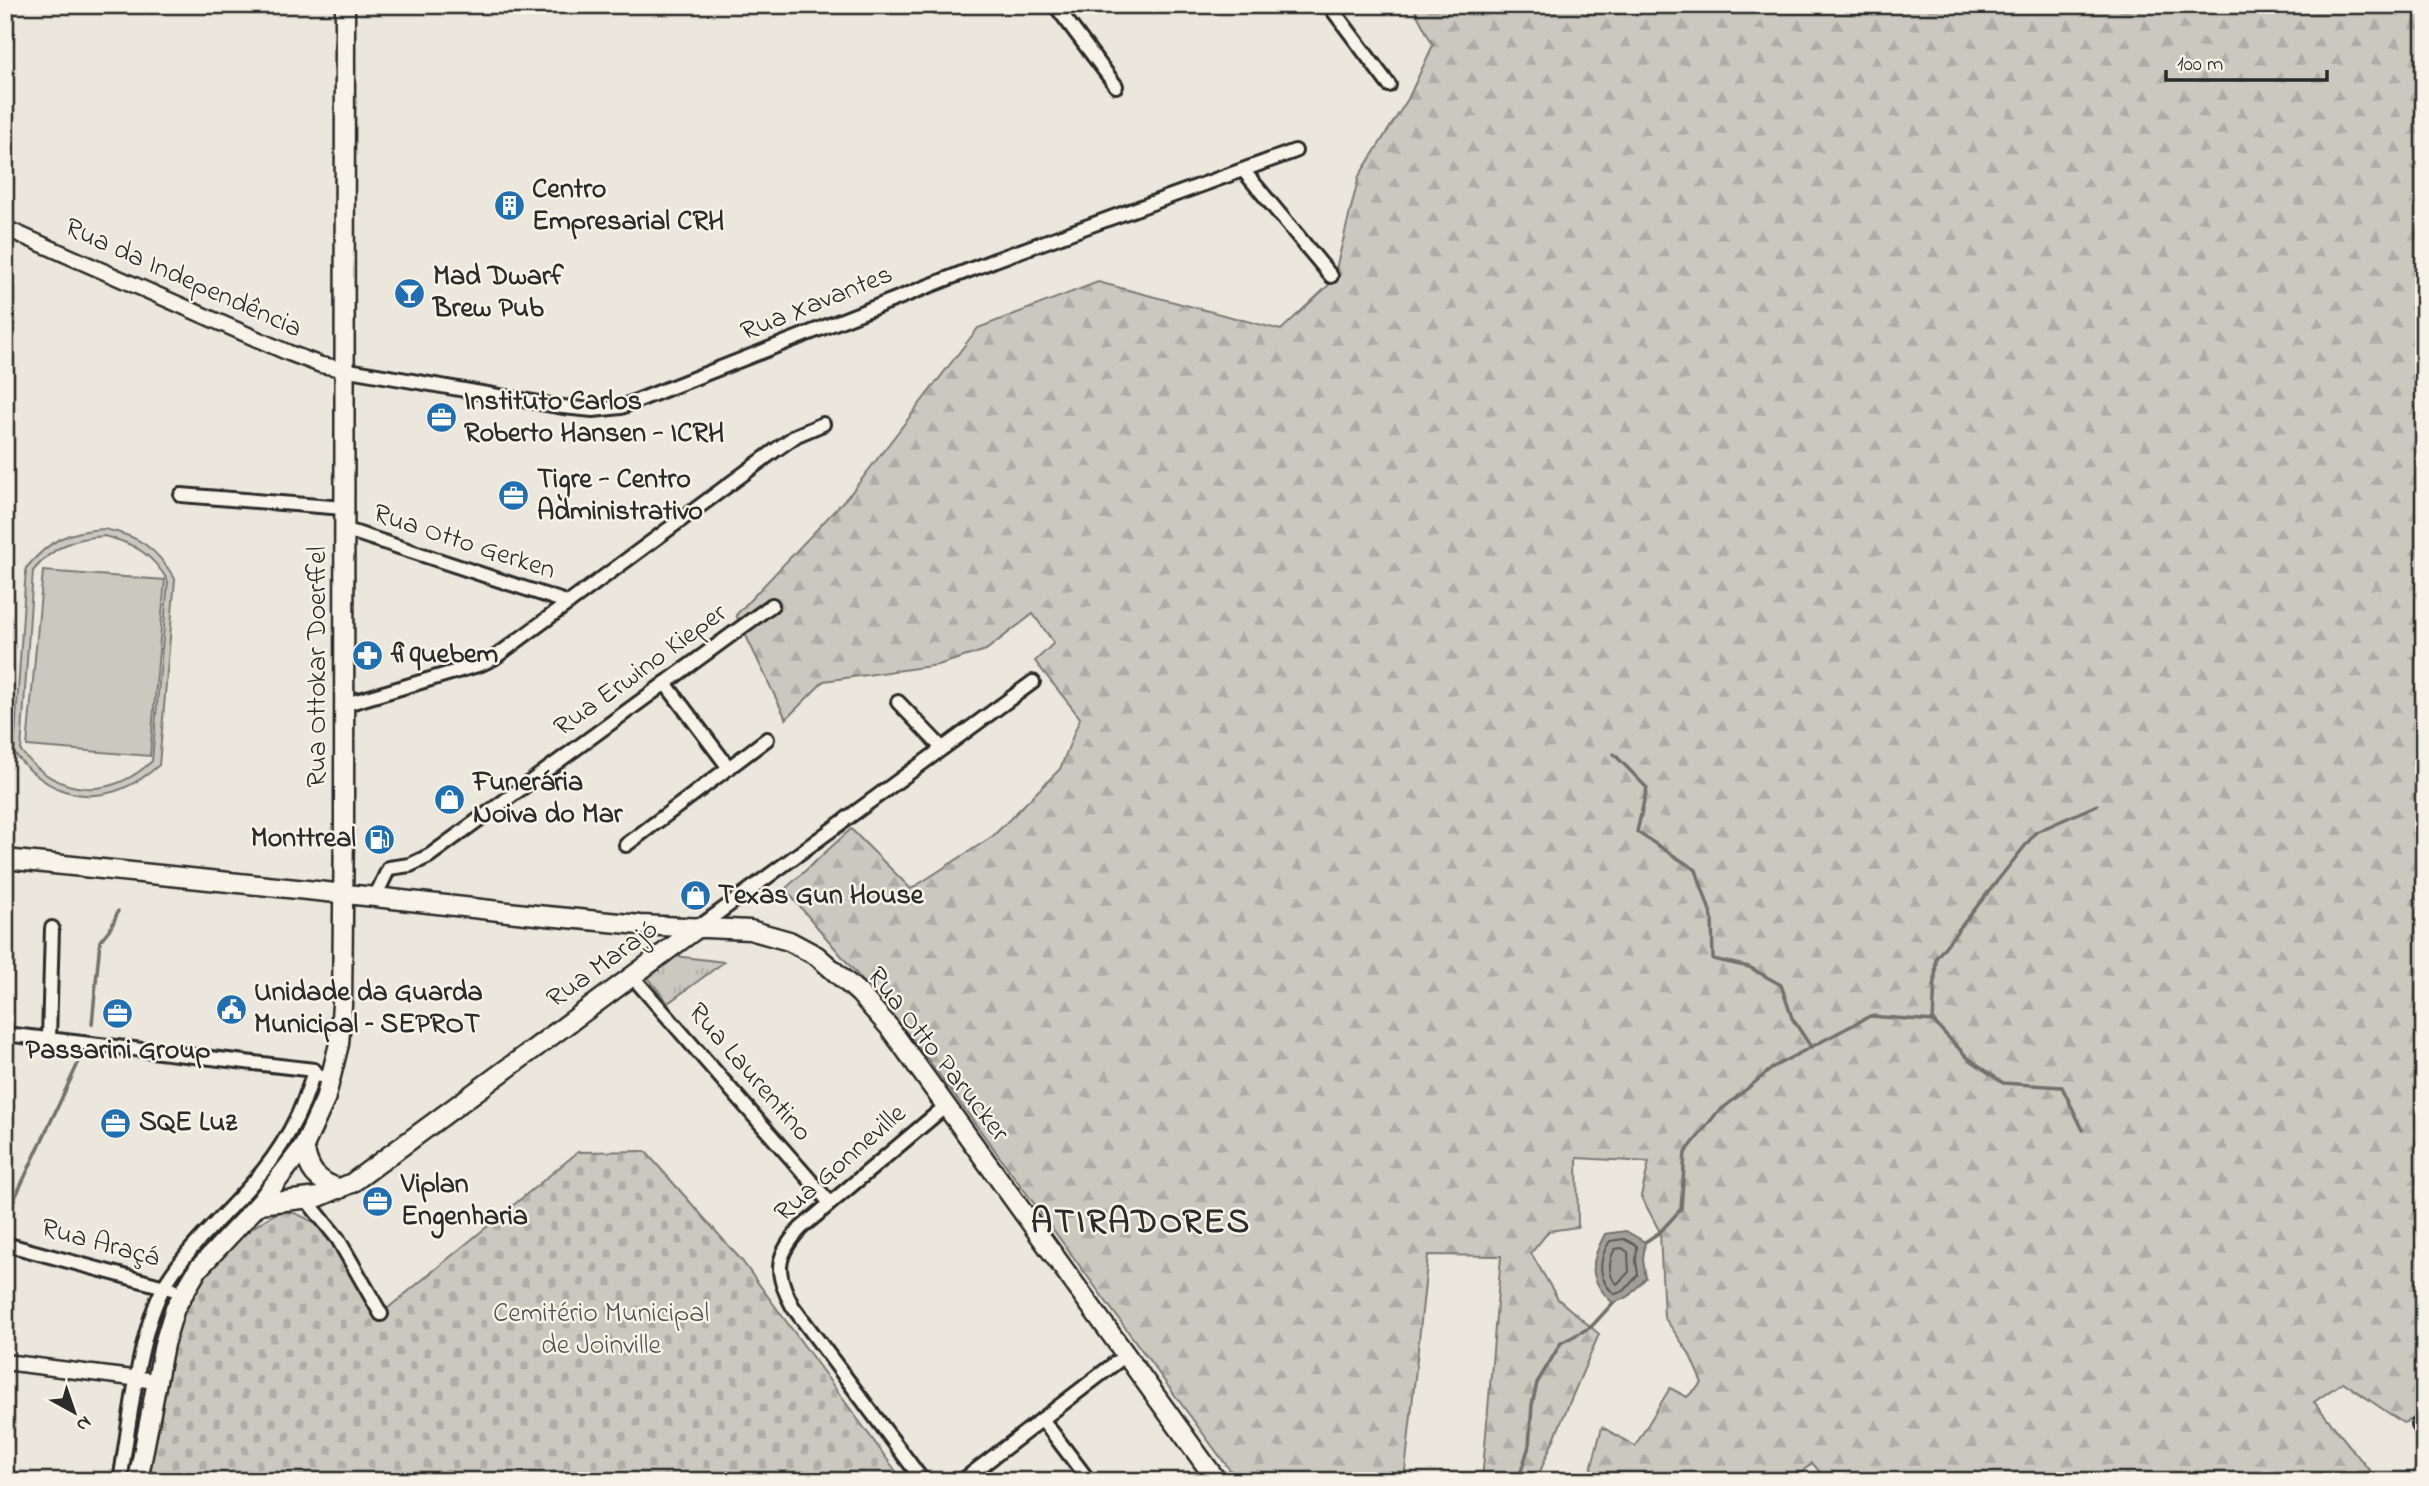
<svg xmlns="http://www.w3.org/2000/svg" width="2429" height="1486" viewBox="0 0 2429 1486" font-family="'Indie Flower',sans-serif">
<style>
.grass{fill:url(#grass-tufts);stroke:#7b7a75;stroke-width:2}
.forest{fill:url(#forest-firs);stroke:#7b7a75;stroke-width:2}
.cemetery{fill:url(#cemetery-stones);stroke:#7b7a75;stroke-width:2}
.pitch{fill:#cbc8bf;stroke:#7b7a75;stroke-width:2;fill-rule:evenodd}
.water{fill:#a29f98;stroke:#72716c;stroke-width:2}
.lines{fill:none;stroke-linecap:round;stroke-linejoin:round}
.shore{stroke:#5b5957;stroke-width:2}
.stream{stroke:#72716c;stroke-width:3.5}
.minor-casing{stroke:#2b2b2b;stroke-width:18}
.tertiary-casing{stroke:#2b2b2b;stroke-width:19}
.primary-casing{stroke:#2b2b2b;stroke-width:23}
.minor{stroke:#f7f3e8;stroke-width:12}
.tertiary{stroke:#f7f3e8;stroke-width:14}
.primary{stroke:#f7f3e8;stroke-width:18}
.labels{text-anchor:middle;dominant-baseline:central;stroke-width:5;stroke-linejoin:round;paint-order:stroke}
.poi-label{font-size:28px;font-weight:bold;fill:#2b2b2b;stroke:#f7f3e8;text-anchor:start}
.street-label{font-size:28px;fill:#2b2b2b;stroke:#f7f3e8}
.park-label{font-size:28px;fill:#535250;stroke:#f7f3e8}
.district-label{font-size:35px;font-weight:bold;letter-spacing:2px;fill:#2b2b2b;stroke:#f7f3e8}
</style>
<defs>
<pattern id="grass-tufts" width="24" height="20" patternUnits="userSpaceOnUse" patternTransform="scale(1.75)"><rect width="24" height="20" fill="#cbc8bf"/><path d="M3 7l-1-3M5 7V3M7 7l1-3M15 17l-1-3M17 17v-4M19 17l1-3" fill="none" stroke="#aeaca4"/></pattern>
<pattern id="forest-firs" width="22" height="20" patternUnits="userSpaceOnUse" patternTransform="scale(1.75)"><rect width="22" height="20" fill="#cbc8bf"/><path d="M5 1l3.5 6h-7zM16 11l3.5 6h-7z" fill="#aeaca4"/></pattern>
<pattern id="cemetery-stones" width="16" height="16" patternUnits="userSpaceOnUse" patternTransform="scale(1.75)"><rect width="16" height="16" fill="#cbc8bf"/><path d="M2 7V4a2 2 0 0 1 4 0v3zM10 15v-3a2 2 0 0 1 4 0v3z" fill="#aeaca4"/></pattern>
</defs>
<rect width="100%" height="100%" fill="#ebe7dd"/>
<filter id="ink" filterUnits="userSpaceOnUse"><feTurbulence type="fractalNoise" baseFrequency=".0143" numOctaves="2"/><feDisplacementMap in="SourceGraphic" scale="14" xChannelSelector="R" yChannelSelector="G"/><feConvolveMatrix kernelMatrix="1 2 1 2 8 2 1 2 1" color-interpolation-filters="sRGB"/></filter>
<g filter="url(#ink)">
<path class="grass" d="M 675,956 L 724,962 L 668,1003 L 647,976 Z"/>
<path class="forest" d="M 1412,5 L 1603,5 L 1614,14 L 1702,5 L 2191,5 L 2201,8 L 2204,5 L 2424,5 L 2424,1415 L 2403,1423 L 2343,1382 L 2314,1402 L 2378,1481 L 1828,1481 L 1812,1463 L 1792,1481 L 1588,1481 L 1602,1427 L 1635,1446 L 1670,1388 L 1687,1397 L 1702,1383 L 1689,1353 L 1664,1317 L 1660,1232 L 1641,1196 L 1649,1162 L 1577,1158 L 1578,1227 L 1549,1231 L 1531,1253 L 1558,1299 L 1599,1334 L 1536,1481 L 1482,1481 L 1501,1256 L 1428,1255 L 1404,1481 L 1238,1481 L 921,1050 L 785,889 L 851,829 L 911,889 L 993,836 L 1060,769 L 1080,718 L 1035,661 L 1054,643 L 1033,614 L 986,650 L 938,665 L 824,681 L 786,719 L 736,615 L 851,493 L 978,328 L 1098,282 L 1281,330 L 1333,281 L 1359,176 L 1408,99 L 1433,45 Z"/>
<path class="cemetery" d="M 645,1151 L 742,1261 L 903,1481 L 143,1481 C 161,1387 168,1286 254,1227 C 278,1211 285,1205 311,1221 L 319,1216 L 382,1313 L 578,1152 Z"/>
<path class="pitch" d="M 104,529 C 140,536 156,548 175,579 L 159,765 C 109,809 56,805 14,753 L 26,568 C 50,540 67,531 104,529 ZM 104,536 C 134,543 152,554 168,581 L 152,761 C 109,801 57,796 21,751 L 33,571 C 53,547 73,538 104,536 Z
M 43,571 L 165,580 L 150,756 L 27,746 Z"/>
<path class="water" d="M 1626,1231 L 1645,1242 L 1643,1260 L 1646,1278 L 1628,1297 L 1613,1303 C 1588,1280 1589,1263 1605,1234 Z"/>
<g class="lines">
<path class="shore" d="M 1624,1239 L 1637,1246 L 1636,1261 L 1638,1275 L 1624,1291 L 1615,1294 C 1597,1281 1598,1259 1610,1241 Z
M 1622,1248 L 1628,1252 L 1629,1272 L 1617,1284 C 1607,1276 1609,1259 1615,1249 Z"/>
<path class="stream" d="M 1614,754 L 1647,788 L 1637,832 L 1696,870 L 1712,917 L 1713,959 L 1749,967 L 1781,985 L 1792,1018 L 1811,1047
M 1933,1021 L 1936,958 L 2036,832 L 2097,805
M 92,1024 L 100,941 L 112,926 L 118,911
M 5,1219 L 82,1055
M 1645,1242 L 1660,1232 L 1681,1209 L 1685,1153 L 1716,1114 L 1775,1066 L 1870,1016 L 1933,1021 L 1968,1058 L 2003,1083 L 2062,1087 L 2083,1130
M 1518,1481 L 1529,1446 L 1532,1405 L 1537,1383 L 1561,1343 L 1591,1327 L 1613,1303"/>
<defs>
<path id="minor" d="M 1055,5 L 1116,86
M 1329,5 L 1389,85
M 1243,170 L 1331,276
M 343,369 L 563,407 L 593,410 L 621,407 L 995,260 L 1295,151
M 181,495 L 344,508
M 344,529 L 569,603
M 665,683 L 729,768
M 898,702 L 942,748
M 343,705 L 481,664 L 494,658 L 777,449 L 797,435 L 823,424
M 626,845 L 767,739
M 375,897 L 389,868 L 410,865 L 429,856 L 772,605
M 699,927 L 1033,682
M 632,976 L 830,1203
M 5,1034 L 314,1070 L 319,1076
M 49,1039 L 52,928
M 305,1198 L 338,1239 L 381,1314
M 5,1244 L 172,1289
M 1042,1419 L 1089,1481
M 2418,1425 L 2424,1433
M 120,1481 C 130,1424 138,1331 166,1283 C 189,1246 222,1218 250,1186 C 280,1153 303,1113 314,1070
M 923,1481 L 793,1307 C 775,1273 774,1257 801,1228 L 947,1105
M 962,1481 L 1127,1354"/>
<path id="tertiary" d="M 5,228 L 289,353 L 321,365 L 343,369
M 5,1362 L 156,1381"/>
<path id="primary" d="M 5,859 L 375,897 L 526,914 L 640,925 L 750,930 L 789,941 L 817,956 L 859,993 L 889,1027 L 1217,1481
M 304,1146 C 308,1170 316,1181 340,1189
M 259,1204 L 319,1197 L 352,1183 L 699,927
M 138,1481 L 164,1344 L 175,1308 L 198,1269 L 259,1204 L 304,1146 L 325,1100 L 339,1044 L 342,1005 L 344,821 L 345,5"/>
</defs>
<use href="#minor" class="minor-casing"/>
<use href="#tertiary" class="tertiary-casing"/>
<use href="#primary" class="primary-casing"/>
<use href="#minor" class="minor"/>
<use href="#tertiary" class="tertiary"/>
<use href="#primary" class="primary"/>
</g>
</g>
<defs>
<symbol id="building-disc" viewBox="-11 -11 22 22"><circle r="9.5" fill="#1f6fb2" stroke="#f7f3e8"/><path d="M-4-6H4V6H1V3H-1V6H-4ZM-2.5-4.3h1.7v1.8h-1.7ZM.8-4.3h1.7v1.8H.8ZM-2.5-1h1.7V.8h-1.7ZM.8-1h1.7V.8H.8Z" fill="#fff"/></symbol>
<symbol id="bar-disc" viewBox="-11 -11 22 22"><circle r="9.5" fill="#1f6fb2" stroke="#f7f3e8"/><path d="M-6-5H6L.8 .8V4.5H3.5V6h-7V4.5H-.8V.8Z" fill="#fff"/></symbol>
<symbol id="office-disc" viewBox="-11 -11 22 22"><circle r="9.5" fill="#1f6fb2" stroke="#f7f3e8"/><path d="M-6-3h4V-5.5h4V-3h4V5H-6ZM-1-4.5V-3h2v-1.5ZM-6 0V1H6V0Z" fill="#fff"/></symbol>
<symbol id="pharmacy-disc" viewBox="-11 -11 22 22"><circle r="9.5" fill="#1f6fb2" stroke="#f7f3e8"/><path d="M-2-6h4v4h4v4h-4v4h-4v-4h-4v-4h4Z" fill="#fff"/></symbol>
<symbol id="shop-disc" viewBox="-11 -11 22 22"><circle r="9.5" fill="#1f6fb2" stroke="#f7f3e8"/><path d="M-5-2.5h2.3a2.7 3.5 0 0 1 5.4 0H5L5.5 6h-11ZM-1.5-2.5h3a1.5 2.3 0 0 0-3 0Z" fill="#fff"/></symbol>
<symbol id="fuel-disc" viewBox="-11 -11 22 22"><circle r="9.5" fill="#1f6fb2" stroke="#f7f3e8"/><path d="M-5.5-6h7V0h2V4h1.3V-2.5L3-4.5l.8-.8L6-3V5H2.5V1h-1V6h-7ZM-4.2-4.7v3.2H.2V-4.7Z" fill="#fff"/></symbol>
<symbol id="civic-disc" viewBox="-11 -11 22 22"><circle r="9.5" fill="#1f6fb2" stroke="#f7f3e8"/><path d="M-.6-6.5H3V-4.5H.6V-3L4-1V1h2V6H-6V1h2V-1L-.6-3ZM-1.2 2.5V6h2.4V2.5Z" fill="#fff"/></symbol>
</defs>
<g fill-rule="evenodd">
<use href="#building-disc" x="492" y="188" width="35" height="35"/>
<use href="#bar-disc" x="392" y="276" width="35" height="35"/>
<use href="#office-disc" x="424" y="400" width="35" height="35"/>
<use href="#office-disc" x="496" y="478" width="35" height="35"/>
<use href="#pharmacy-disc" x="350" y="638" width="35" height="35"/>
<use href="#shop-disc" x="432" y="782" width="35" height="35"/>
<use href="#fuel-disc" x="362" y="822" width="35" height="35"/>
<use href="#shop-disc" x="678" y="878" width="35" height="35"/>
<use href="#civic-disc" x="214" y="992" width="35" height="35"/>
<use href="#office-disc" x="100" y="996" width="35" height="35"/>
<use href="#office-disc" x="98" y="1106" width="35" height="35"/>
<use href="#office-disc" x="360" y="1184" width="35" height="35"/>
</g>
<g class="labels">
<g class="poi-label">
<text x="532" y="190">Centro<tspan x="532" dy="32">Empresarial CRH</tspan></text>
<text x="433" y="277">Mad Dwarf<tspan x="433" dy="32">Brew Pub</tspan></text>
<text x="464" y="402">Instituto Carlos<tspan x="464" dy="32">Roberto Hansen - ICRH</tspan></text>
<text x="537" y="480">Tigre - Centro<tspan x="537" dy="32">Administrativo</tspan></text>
<text x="391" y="655">fiquebem</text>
<text x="473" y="783">Funerária<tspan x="473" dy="32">Noiva do Mar</tspan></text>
<text x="356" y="839" text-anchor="end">Monttreal</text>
<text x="718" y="896">Texas Gun House</text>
<text x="254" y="993">Unidade da Guarda<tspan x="254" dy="32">Municipal – SEPROT</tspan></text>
<text x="118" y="1051" text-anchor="middle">Passarini Group</text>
<text x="139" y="1123">SQE Luz</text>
<text x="401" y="1185">Viplan<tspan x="401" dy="32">Engenharia</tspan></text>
</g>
<g class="street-label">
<text transform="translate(183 279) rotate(24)">Rua da Independência</text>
<text transform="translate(817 304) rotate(-22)">Rua Xavantes</text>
<text transform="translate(464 543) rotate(18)">Rua Otto Gerken</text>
<text transform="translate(318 667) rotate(-90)">Rua Ottokar Doerffel</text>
<text transform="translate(641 671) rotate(-36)">Rua Erwino Kieper</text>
<text transform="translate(603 965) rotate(-36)">Rua Marajó</text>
<text transform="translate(937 1055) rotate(52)">Rua Otto Parucker</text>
<text transform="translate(749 1073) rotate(49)">Rua Laurentino</text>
<text transform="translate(841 1164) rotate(-41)">Rua Gonneville</text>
<text transform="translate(100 1244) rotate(15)">Rua Araçá</text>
</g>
<g class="park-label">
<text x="601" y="1314">Cemitério Municipal<tspan x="601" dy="32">de Joinville</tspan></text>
</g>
<g class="district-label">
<text x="1141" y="1223">ATIRADORES</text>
</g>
</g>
<rect width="2429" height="1486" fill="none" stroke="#f7f3e8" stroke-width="28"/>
<rect x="14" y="14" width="2401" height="1458" fill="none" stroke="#2b2b2b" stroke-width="2.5" filter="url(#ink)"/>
<g transform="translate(74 1412) rotate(140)" stroke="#f7f3e8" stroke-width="5" paint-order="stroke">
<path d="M0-5L12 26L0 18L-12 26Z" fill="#2b2b2b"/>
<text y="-10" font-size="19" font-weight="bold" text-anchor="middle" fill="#2b2b2b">N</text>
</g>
<path d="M2166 70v10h161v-10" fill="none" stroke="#2b2b2b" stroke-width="3.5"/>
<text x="2177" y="70" font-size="21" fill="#2b2b2b" stroke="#f7f3e8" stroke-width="5" paint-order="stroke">100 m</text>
</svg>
